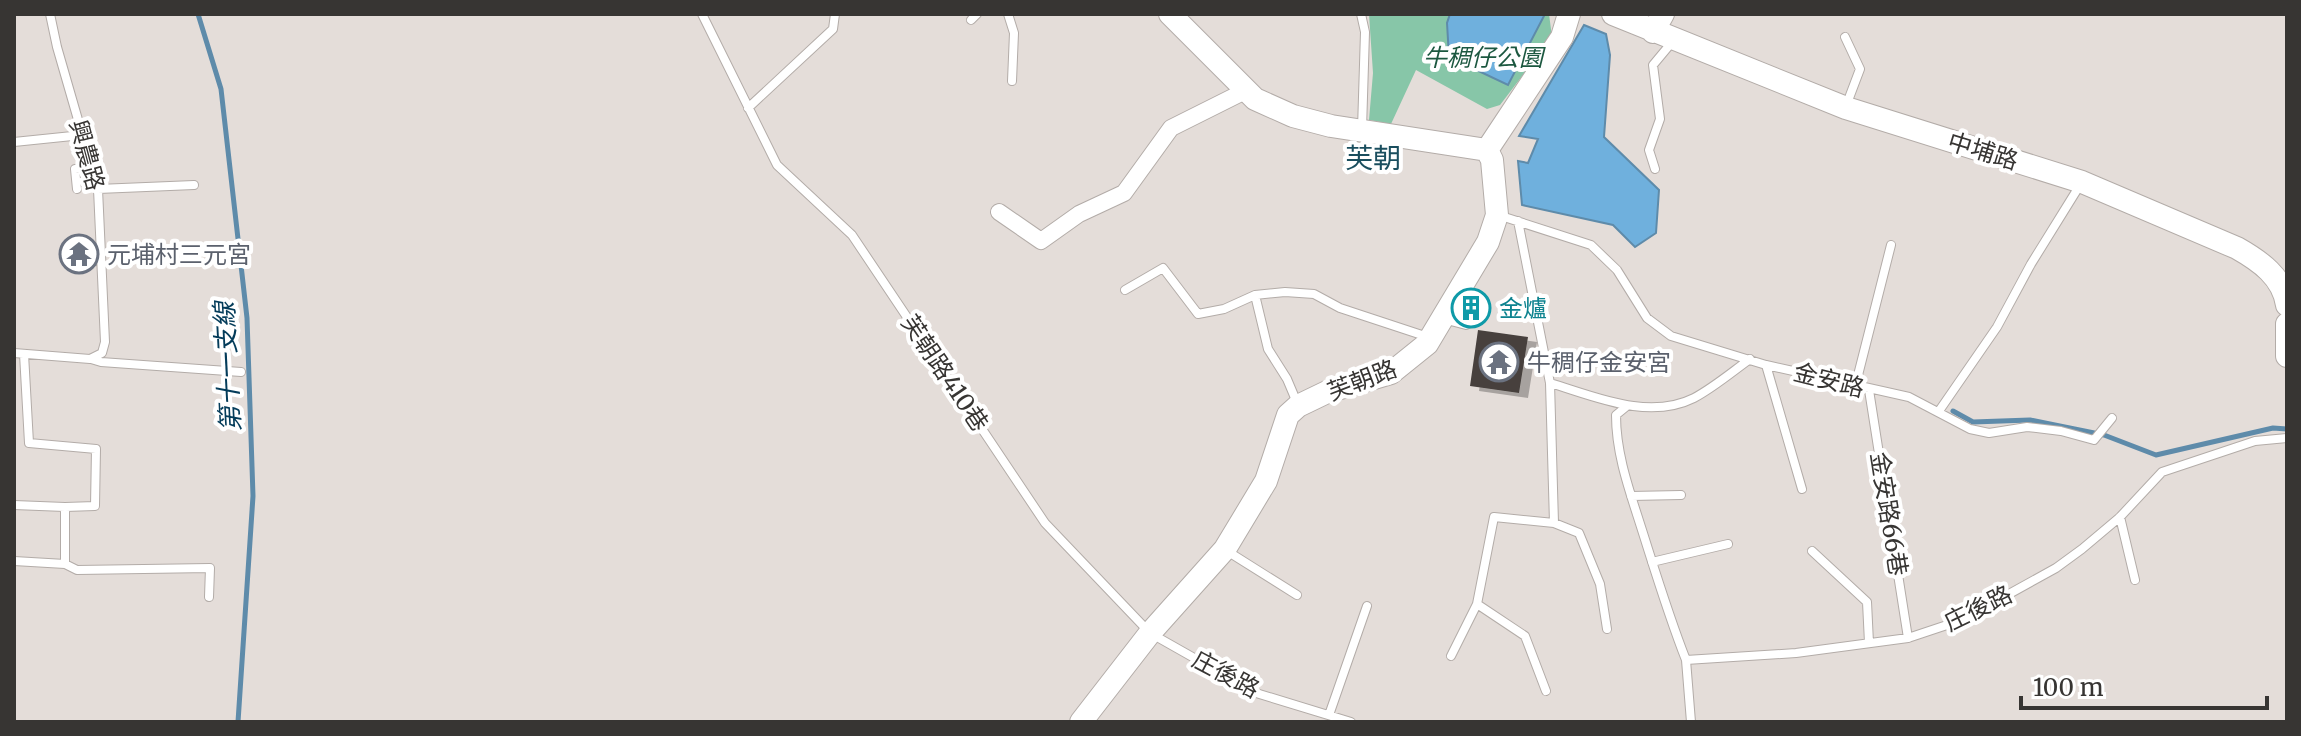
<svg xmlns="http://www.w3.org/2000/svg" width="2301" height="736" viewBox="0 0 2301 736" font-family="Merriweather,'Noto Sans TC',serif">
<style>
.green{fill:#87c6a8}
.water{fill:#6fb0dd;stroke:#5e8baa;stroke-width:2}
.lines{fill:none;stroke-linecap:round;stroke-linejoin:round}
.stream{stroke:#5e8baa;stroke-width:5}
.building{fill:#47413e;filter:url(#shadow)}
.service-casing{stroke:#b3aca8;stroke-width:10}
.minor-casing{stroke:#b3aca8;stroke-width:18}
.tertiary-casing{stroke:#b3aca8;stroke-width:24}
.service{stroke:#fff;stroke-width:8}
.minor{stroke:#fff;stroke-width:16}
.tertiary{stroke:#fff;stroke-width:22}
.labels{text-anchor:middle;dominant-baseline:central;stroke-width:8;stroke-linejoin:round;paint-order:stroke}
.park-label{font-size:24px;font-style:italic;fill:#1c5840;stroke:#fff}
.street-label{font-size:24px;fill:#373533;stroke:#fff}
.worship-label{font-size:24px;fill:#5b616d;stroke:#fff;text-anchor:start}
.culture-label{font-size:24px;fill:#0d838f;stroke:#fff;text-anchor:start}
.water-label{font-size:26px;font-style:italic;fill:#043c5a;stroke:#fff}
.quarter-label{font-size:28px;fill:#1a4e5e;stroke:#fff}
</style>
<defs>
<filter id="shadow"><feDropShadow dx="9" dy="5" stdDeviation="0" flood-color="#0004"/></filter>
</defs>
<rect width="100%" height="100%" fill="#e4ddd9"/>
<path class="green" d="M 1369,14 L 1549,14 L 1552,37 L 1500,105 L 1487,109 L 1416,70 L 1391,124 L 1369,120 L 1373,73 Z"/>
<path class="water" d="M 1450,14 L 1545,14 L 1508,85 L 1449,57 L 1447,23 Z
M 1584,25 L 1606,34 L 1610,55 L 1604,137 L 1659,190 L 1656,233 L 1635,247 L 1613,225 L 1522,205 L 1518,161 L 1528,163 L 1538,139 L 1519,136 Z"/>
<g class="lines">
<path class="stream" d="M 198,14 L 221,89 L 247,318 L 253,496 L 238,722
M 1953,411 L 1973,422 L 2030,420 L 2104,435 L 2156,455 L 2273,428 L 2287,429"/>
</g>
<path class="building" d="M 77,246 L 89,246 L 90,261 L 68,262 L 67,247 Z
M1462 308a9 9 0 1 1 18 0a9 9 0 1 1-18 0Z
M 1478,330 L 1528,337 L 1519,393 L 1470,386 Z"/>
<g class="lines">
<defs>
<path id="service" d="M 702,14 L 777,165 L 852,235 L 1045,523 L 1150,633 L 1256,693 L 1351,722
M 1008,14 L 1014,33 L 1012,81
M 1361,14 L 1365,32 L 1362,129
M 971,20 L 977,14
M 1845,37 L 1860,69 L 1846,106
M 748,108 L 833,29 L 835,14
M 14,142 L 82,135
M 1655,169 L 1649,150 L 1660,119 L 1653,65 L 1673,41
M 77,189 L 75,169 L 92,167
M 98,189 L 194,185
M 1498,215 L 1591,245 L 1617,270 L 1647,318 L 1671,336 L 1766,365 L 1909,397 L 1970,429 L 1989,433 L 2027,427 L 2061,431 L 2094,440 L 2112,418
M 1518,221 L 1550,383 L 1554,523 L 1494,517 L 1477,604 L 1525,636 L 1546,691
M 1125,290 L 1163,268 L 1198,314 L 1224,309 L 1255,295 L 1285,292 L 1314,294 L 1340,308 L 1431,338
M 1255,295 L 1268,349 L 1287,379 L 1298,405
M 1443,319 L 1466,325 L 1483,317
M 14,353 L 90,359 L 102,353 L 105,342 L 98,189 L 57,47 L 50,14
M 24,354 L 29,443 L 96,449 L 95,506 L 65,507 L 65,564 L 77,570 L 210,568 L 209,597
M 91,359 L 101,362 L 241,372
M 1766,365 L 1802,489
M 1550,383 C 1594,396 1648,421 1694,398 C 1713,388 1732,372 1750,359
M 1855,387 L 1891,245
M 1869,390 L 1908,638
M 1627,406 L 1616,415 C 1616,455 1630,492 1642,530 C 1656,574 1669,617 1686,660
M 1939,411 L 1997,327 L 2031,264 L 2080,185
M 1631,496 L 1681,495
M 14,505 L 65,507
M 2120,517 L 2135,580
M 1554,523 L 1579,533 L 1600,584 L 1607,629
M 1227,551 L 1297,595
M 1812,551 L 1867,602 L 1869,643
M 14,561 L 65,564
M 1652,562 L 1728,544
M 1451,656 L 1477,604
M 1329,715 L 1367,606
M 1691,722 L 1686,660 L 1796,653 L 1908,638 L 1962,620 L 2056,568 L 2082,549 L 2120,517 L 2162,472 L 2255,441 L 2287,438"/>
<path id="minor" d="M 999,212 L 1041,241 L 1079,214 L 1124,193 L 1171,128 L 1247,90"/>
<path id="tertiary" d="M 1170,14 L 1255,99 L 1293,116 L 1331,126 L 1487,150
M 1613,14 L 1846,108 L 2082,182 L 2237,248 C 2260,261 2283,277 2287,305
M 1653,32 L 1663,14
M 1487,150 L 1562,37 L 1569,14
M 2287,324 L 2287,356
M 1081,722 L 1150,633 L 1225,549 L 1266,481 L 1288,415 L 1298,406 L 1327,392 L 1391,373 L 1427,344 L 1488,242 L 1497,215 L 1492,160 L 1487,150"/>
</defs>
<use href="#service" class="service-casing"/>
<use href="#minor" class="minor-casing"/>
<use href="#tertiary" class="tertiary-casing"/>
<use href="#service" class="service"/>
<use href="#minor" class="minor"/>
<use href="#tertiary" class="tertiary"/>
</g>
<defs>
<symbol id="temple-ring" viewBox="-11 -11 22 22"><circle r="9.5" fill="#fff" stroke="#6b7280" stroke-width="1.5"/><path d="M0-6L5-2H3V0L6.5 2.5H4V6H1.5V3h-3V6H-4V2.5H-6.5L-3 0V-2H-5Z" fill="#6b7280"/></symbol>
<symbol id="building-ring" viewBox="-11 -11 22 22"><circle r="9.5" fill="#fff" stroke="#0f9aa8" stroke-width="1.5"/><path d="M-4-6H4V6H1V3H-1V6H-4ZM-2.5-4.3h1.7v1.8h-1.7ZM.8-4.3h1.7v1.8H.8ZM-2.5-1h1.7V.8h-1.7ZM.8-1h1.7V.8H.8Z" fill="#0f9aa8"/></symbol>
</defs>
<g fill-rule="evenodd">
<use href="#temple-ring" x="57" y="232" width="44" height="44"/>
<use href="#building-ring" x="1449" y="286" width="44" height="44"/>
<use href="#temple-ring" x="1477" y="340" width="44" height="44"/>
</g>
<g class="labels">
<g class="park-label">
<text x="1483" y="57">牛稠仔公園</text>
</g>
<g class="street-label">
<text transform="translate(1983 151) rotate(17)">中埔路</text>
<text transform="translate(87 155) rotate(75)">興農路</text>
<text transform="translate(945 373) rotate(56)">芙朝路410巷</text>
<text transform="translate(1362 380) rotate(-21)">芙朝路</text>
<text transform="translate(1829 380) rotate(14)">金安路</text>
<text transform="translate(1889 514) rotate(81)">金安路66巷</text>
<text transform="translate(1978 608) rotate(-26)">庄後路</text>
<text transform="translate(1226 674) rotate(28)">庄後路</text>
</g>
<g class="worship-label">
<text x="107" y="254">元埔村三元宮</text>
<text x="1527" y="362">牛稠仔金安宮</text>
</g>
<g class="culture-label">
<text x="1499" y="308">金爐</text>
</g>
<g class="water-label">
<text transform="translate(227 367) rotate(-93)">第十一支線</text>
</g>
<g class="quarter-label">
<text x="1373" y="158">芙朝</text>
</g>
</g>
<rect width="2301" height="736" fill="none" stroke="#373533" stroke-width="32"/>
<path d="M2021 696v12h246v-12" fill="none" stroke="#373533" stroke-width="4"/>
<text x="2033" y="696" font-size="24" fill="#373533" stroke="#ffffff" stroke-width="6" paint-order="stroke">100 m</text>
</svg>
